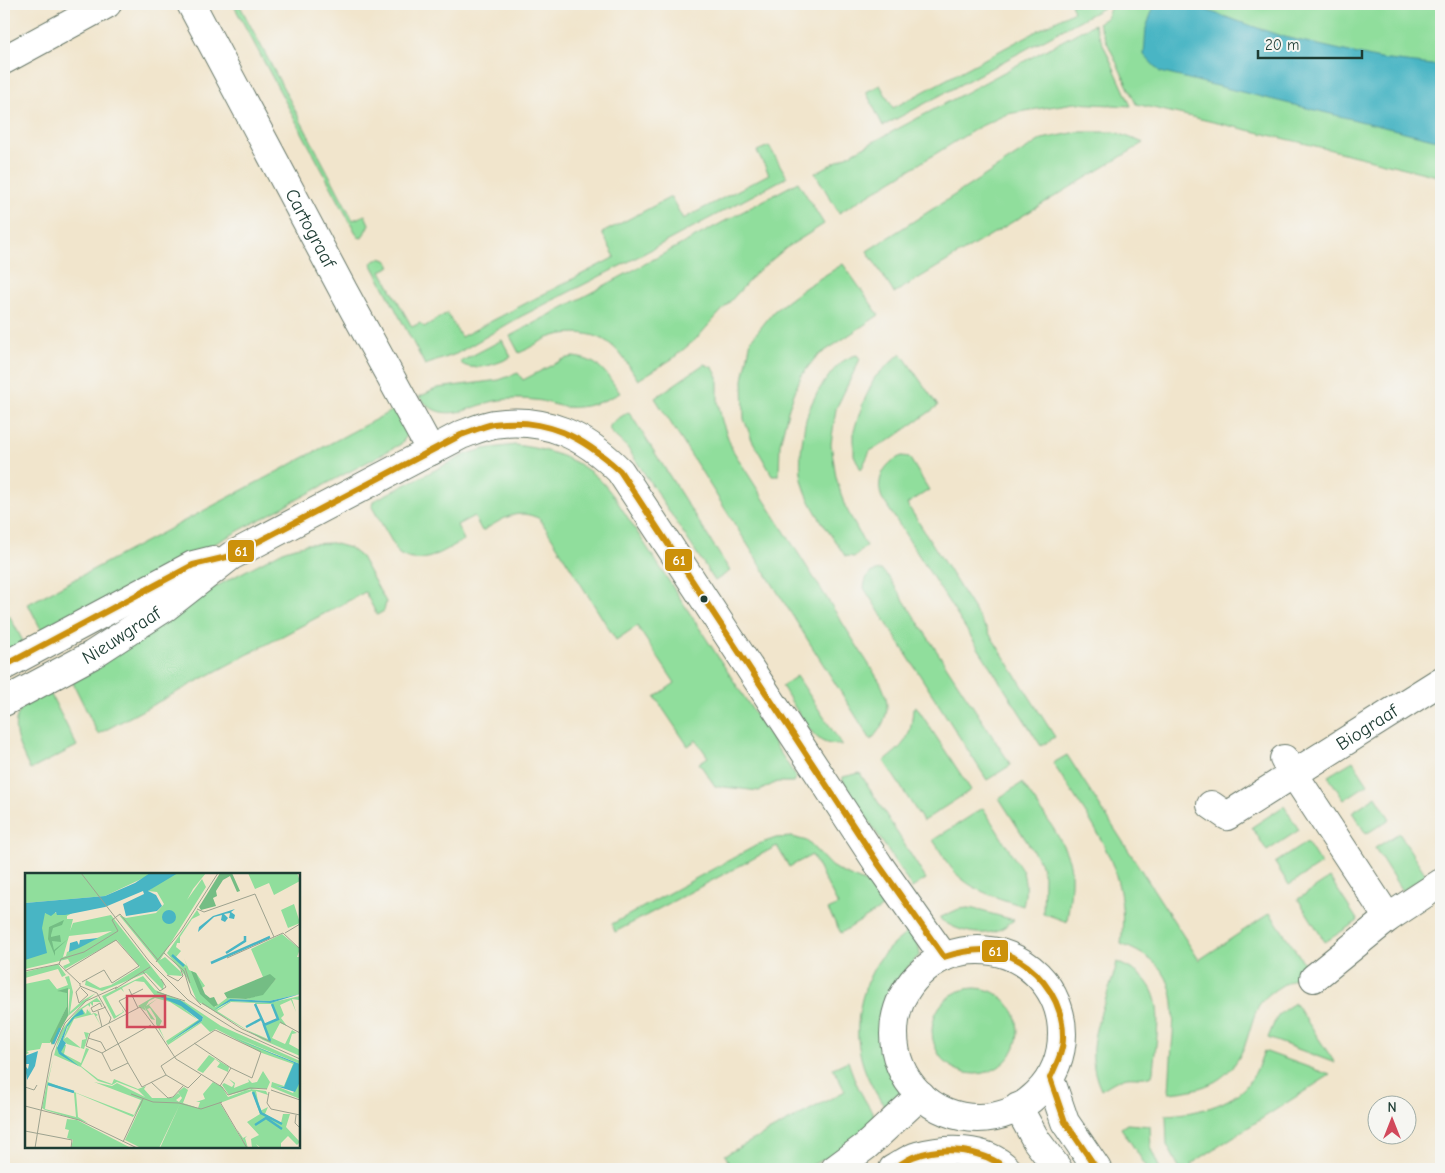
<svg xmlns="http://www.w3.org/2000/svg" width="1445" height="1173" viewBox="0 0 1445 1173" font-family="'Comic Neue',sans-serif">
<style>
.green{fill:#90de9c;stroke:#588e68}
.water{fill:#48b5c4;stroke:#34797c}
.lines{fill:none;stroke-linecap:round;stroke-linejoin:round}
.pedestrian-casing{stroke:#687869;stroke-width:30}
.minor-casing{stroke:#687869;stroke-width:30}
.tertiary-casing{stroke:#687869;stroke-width:30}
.pedestrian{stroke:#fff;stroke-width:28}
.minor{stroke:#fff;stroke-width:28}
.tertiary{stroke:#fff;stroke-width:28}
.bus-1-casing{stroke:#f6f6f2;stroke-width:10}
.bus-1{stroke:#cc910a;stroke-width:6}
.bus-dot{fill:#1f3d34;stroke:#f6f6f2;stroke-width:2}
.labels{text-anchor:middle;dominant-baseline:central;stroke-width:4;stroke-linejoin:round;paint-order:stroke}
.street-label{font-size:19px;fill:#1f3d34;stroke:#f6f6f2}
.inset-river{fill:none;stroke:#48b5c4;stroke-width:2.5}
.inset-road{fill:none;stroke:#9da28f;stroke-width:1}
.view{fill:#d1495b;fill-opacity:0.15;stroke:#d1495b;stroke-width:2.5}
.inset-edge{fill:none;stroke:#1f3d34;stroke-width:2.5}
.line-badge{stroke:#f6f6f2;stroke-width:2}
.badge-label{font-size:14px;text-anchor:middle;font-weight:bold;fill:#fff}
</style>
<rect width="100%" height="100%" fill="#f6f6f2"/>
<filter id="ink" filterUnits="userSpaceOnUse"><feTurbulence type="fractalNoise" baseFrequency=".02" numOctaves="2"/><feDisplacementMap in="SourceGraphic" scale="10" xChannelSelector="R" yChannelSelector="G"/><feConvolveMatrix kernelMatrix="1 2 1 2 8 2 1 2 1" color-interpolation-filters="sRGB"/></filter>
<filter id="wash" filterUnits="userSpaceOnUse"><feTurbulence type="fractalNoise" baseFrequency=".0096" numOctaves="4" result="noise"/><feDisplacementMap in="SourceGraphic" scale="20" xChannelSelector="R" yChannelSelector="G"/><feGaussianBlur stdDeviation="1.12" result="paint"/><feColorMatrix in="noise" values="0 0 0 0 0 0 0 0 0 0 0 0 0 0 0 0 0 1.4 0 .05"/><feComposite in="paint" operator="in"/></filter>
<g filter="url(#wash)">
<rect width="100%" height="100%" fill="#f1e5cc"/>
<path class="green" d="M 233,4 L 239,4 L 353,220 L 365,215 L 369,224 L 362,238 L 358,237 Z
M 1071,4 L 1105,4 L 1103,8 L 883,126 L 866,92 L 880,85 L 893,108 L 1074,11 Z
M 1112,4 L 1441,4 L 1441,177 L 1295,141 L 1136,104 L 1098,23 L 1106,18 Z
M 1094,24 L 1131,106 L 1074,103 L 1007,114 L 979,127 L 839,213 L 815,173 Z
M 1078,132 L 1115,132 L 1144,143 L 894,293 L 867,251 L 1042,139 Z
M 769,146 L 787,177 L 626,263 L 520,317 L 456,354 L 425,365 L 371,263 L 380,258 L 386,260 L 391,266 L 381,271 L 412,327 L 420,323 L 424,327 L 447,313 L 461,337 L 615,257 L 602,233 L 671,197 L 683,219 L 769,174 L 757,151 Z
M 798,182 L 824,224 L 786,248 L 755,274 L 696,339 L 672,359 L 638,380 C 630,368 622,353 610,344 C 596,332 571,331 554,336 C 542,339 531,348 519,353 L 510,336 Z
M 843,264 L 879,315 L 816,357 L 801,376 L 789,407 L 780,444 L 779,475 L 772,475 L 752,440 L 744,419 L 743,380 L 751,340 L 774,311 L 806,287 Z
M 502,340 L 511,357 C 500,363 470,374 460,362 Z
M 901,353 L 938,406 L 893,438 L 870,451 L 861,470 L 854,455 L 854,430 L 863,403 L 875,377 Z
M 857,355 L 860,359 L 836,409 L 831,444 L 836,477 L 844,504 L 866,546 L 854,557 L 845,556 C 830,532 808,507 802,479 C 799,466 801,450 803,437 C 805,417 811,401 823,384 C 832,372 841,358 857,355 Z
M 573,357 C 600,360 605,372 620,393 C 603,402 585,409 565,407 C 557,406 550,403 542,401 C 529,399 514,398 500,400 C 479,403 462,416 441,412 C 431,410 426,404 419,397 L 438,388 L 499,380 L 518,373 L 523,380 L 564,359 Z
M 704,364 L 713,368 L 718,377 L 718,402 L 722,421 L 732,449 L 880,682 C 892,705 888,721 871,740 L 655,398 Z
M 397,408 L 408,434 L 401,444 L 44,635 L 28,604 Z
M 629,412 L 730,571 L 715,581 L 627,447 C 606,428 601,428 629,412 Z
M 515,445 C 546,449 576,457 600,480 C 606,486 610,492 615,498 L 796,777 L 793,782 L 777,782 L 759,791 L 715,786 L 699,763 L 708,757 L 696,740 L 688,746 L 655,697 L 675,683 L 637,626 L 616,640 L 540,519 C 516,507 504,519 482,531 L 474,516 L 457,525 L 464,540 C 443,551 422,568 399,554 L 372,507 L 373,501 L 467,454 L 484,449 Z
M 902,456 L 909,457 L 929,490 L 907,504 L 1055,737 L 1041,746 L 882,498 C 875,481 884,462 902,456 Z
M 332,543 L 350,548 L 361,557 L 386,602 L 384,611 L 377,615 L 365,592 L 98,734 L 71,679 L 196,597 L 285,550 L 307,544 Z
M 881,570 L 888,576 L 1011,765 L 987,780 L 864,588 C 866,576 868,572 881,570 Z
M 9,615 L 25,645 L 9,650 L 4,650 L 4,618 Z
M 797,676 L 842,745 C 834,745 825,744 819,739 C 806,729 791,700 782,686 Z
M 49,691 L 77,746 L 30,770 C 21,749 5,724 25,705 C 31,699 41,695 49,691 Z
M 916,706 L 971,790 L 923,821 L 884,761 C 907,743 911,737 913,708 Z
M 1067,755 L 1199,960 L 1270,913 L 1309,970 C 1293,980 1270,989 1259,1005 C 1253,1016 1250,1030 1246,1042 C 1232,1080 1207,1090 1169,1093 C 1170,1074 1171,1054 1173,1035 C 1176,985 1169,963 1121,944 C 1131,867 1091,824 1053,763 Z
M 1353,761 L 1368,784 L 1344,800 L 1328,776 Z
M 860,773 L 926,879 L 912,888 L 843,781 L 843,777 Z
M 1022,783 C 1037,805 1061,835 1069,860 C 1074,878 1069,903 1067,922 L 1043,913 L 1044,876 L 1040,862 L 999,798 Z
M 1376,796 L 1390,819 L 1366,834 L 1352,812 Z
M 1284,806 L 1299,830 L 1267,851 L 1252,827 Z
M 983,808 L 1023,872 C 1026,884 1026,894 1023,906 C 999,898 970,891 953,870 C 945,861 940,850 933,840 Z
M 1399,833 L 1426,875 L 1402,891 L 1375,848 Z
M 792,837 L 807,841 L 831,866 L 841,872 L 873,886 L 881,891 L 890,903 L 841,933 L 828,910 L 838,905 L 812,855 L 789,867 L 777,846 L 615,932 L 612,924 L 759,844 L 776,838 Z
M 1307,842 L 1321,864 L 1289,885 L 1275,863 Z
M 1330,878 L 1358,921 L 1325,942 L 1298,899 Z
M 968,908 L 974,909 L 1014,920 C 1008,924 1003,929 996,931 C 979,937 953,930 939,918 L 959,909 Z
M 909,931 L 919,947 L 920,955 C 891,981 873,1018 886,1057 C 890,1070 899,1083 906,1095 L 888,1111 C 862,1076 851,1042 862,999 C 866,984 873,966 884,954 C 891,945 901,938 909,931 Z
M 1117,962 C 1127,967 1139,972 1146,981 C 1166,1005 1155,1043 1153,1071 L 1152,1075 C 1144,1079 1136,1076 1127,1077 C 1118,1079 1109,1085 1101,1090 C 1079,1043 1107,1007 1117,962 Z
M932 1031a43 43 0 1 1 86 0a43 43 0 1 1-86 0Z
M 1295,1003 L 1335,1063 L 1268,1038 C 1276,1018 1276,1014 1295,1003 Z
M 1264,1051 L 1330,1075 L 1191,1164 L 1194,1169 L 1180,1169 L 1167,1145 L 1166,1115 C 1198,1113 1239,1105 1255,1073 C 1259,1066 1261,1058 1264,1051 Z
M 848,1061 C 855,1083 864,1101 878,1120 L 837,1153 L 804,1169 L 732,1169 L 725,1155 L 845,1091 L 833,1068 Z
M 1127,1124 L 1150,1126 L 1151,1149 L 1160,1169 L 1148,1169 L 1121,1128 Z"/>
<path class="water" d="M 1165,4 L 1180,4 L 1194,6 L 1284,37 L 1380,59 L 1441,66 L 1441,141 L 1160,72 L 1144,55 L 1146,28 L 1154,6 Z"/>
</g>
<g filter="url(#ink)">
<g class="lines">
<defs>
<g id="pedestrian">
<path d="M 1284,759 L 1388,918"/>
<path id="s1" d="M 1211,805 L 1227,816 L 1441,681"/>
<path d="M 1314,978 L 1388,918 L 1441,883"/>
</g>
<g id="minor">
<path id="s2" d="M 191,4 L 343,290 L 431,451"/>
<path d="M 4,60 L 107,4"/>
</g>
<g id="tertiary">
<path d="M 4,666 L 193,565 L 213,560"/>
<path id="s3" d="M 4,702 L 92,655 L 166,607 L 231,556 L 461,435 C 472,431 483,426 494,424 C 546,417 584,435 620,471 L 879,865 L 944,957"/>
<circle cx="978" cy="1034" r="84"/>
<path d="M 1050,1078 L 1065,1122 L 1097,1169"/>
<path d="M 1018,1107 L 1036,1140 L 1058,1169"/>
<path d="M 835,1169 L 866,1146 L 921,1095"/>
<path d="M 893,1169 C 901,1165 909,1158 917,1156 C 946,1148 985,1147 1007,1169"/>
</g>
</defs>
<use href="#pedestrian" class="pedestrian-casing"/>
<use href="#minor" class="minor-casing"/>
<use href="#tertiary" class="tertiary-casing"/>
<use href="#pedestrian" class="pedestrian"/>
<use href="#minor" class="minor"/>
<use href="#tertiary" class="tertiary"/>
<defs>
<path id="bus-1" d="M 4,666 L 193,565 L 231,556 L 461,435 C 472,431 483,426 494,424 C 546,417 583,437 620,471 L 879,865 L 944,957 C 960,952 977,948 994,951 C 1033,959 1064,997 1063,1038 C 1063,1052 1056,1065 1050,1078 L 1065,1122 L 1097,1169
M 893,1169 C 900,1165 906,1160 913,1157 C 944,1145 982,1149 1007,1169"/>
</defs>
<use href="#bus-1" class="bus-1-casing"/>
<use href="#bus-1" class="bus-1"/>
</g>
</g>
<circle class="bus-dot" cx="704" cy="599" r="4.5"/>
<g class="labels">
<g class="street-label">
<text stroke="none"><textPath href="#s2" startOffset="254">Cartograaf</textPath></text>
<text stroke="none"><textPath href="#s3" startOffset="135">Nieuwgraaf</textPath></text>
<text stroke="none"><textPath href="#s1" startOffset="185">Biograaf</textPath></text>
</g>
</g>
<g transform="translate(25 873)">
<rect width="275" height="275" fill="#f1e5cc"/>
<path d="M 0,0 L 129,0 L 80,23 L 0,30 ZM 149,0 L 181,0 L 168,16 L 162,27 L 177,6 L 181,14 L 135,87 L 140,84 L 156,99 L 157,103 L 143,102 L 94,42 L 101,45 L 131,40 L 139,31 L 132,19 L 123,18 ZM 223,0 L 272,0 L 275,8 L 249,22 L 244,10 L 230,16 ZM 269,31 L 275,50 L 263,55 L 256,37 ZM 172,37 L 175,42 L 167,46 L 155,64 L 155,70 L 152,70 L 151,74 L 156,78 L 151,84 L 162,93 L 159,85 L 164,97 L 171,100 L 180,113 L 177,115 L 169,101 L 175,120 L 190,134 L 202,125 L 221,126 L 238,121 L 251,106 L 238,104 L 226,76 L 257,61 L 275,76 L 272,84 L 275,84 L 275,121 L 244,128 L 205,126 L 190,138 L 206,128 L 244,130 L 275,123 L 274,127 L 267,126 L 271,139 L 266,127 L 255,132 L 259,142 L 256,145 L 262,153 L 255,150 L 247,165 L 260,171 L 267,157 L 272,160 L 267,161 L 264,171 L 275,177 L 275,183 L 238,167 L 172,128 L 162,105 L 142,80 ZM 206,129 L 230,130 L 236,145 L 221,154 L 236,146 L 245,167 L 222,157 L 192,138 ZM 231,131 L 247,131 L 253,146 L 239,151 ZM 49,39 L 42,43 L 42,46 L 48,46 L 45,58 L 48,50 L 86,42 L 139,110 L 138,117 L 121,100 L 77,118 L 60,112 L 61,107 L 75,115 L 86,112 L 115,94 L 92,67 L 40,96 L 38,93 L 45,90 L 43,86 L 0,96 L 0,41 ZM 87,58 L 42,79 L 41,83 L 38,84 L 44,63 ZM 33,91 L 41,102 L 37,104 L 33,96 L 0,105 L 0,99 ZM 44,103 L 48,119 L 45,139 L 57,128 L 71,120 L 43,143 L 45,116 L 34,119 L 42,119 L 42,133 L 25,170 L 17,170 L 15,176 L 2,178 L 4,180 L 0,182 L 0,111 L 24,106 L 32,116 L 43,112 L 40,104 ZM 118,103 L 130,117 L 160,129 L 196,153 L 275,188 L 275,191 L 210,164 L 269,190 L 270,193 L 259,214 L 251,213 L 268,220 L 275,209 L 275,226 L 246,214 L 247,209 L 259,213 L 268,191 L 237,180 L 191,156 L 185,159 L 176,150 L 143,172 L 141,168 L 173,147 L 145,129 L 130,125 L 124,128 L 121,133 L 132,126 L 124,132 L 137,148 L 134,154 L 140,167 L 131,151 L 131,145 L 125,135 L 122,136 L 130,147 L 126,146 L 119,133 L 121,138 L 113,133 L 130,123 L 119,109 L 110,108 L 97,115 L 99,119 L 96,116 L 81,124 L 91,143 L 98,139 L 97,136 L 99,139 L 89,146 L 77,123 ZM 163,134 L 178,144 L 177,148 L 145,169 L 174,148 L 161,137 ZM 73,124 L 72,125 L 75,128 L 78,133 L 75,129 L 68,129 L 68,133 L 65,130 L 65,134 L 63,132 L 57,136 L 61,141 L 62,136 L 65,140 L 64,136 L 66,141 L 70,140 L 73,142 L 71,143 L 76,153 L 69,141 L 49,146 L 39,166 L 42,164 L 56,175 L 57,167 L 61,166 L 59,159 L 64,160 L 59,176 L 42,171 L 38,167 L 44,150 L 32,173 L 35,182 L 37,172 L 41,172 L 39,181 L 56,190 L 61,175 L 64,176 L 56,193 L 73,206 L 87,211 L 89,206 L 113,216 L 121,213 L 119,216 L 127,225 L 147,225 L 153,220 L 156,223 L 151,227 L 154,229 L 157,225 L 153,219 L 159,214 L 163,217 L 158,230 L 173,235 L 175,229 L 171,229 L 180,226 L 178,221 L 188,209 L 197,214 L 203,224 L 225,216 L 241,218 L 243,222 L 231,218 L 235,238 L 243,234 L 240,241 L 256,250 L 258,241 L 265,241 L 261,254 L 275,269 L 272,272 L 263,263 L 256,270 L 256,275 L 236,275 L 231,271 L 234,275 L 227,275 L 226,266 L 234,262 L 222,249 L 235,241 L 227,218 L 195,230 L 218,269 L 212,256 L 218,265 L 222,263 L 220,265 L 223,275 L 135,275 L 155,231 L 134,275 L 116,275 L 100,267 L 116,233 L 108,244 L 51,220 L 53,244 L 63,250 L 20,237 L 17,235 L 22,210 L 35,159 L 53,137 ZM 29,182 L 56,194 L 73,208 L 87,212 L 92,209 L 113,217 L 120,224 L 92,210 L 87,213 L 69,209 L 116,227 L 109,242 L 23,209 ZM 23,212 L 49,220 L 51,244 L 20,236 ZM 184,182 L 204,194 L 203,199 L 192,194 L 195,190 L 190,186 L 178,200 L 172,197 ZM 238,198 L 245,209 L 242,216 L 231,215 L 204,222 L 197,212 L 199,210 L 207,214 L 209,211 L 204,206 L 210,210 L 209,215 L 224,209 L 223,206 L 227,210 L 232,209 ZM 42,246 L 52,247 L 106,275 L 46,275 L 48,267 L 42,265 L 44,257 L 40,256 Z" fill="#90de9c" fill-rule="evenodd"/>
<path d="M 195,0 L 207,0 L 215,18 L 212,19 L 205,3 L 198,7 L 191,18 L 192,23 L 188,25 L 191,33 L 176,37 L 174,34 ZM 39,47 L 37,52 L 28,55 L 26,62 L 26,64 L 35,62 L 36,69 L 27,68 L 29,77 L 43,66 L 30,78 L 30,83 L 23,66 L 24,54 ZM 166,98 L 171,100 L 180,121 L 185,125 L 189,124 L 193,132 L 189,134 L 175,121 ZM 245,101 L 251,106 L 238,122 L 221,126 L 202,125 L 199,120 ZM 43,115 L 43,143 L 27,172 L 25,168 L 42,133 L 42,120 L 32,118 Z" fill="#74bd84"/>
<path d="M 125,0 L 153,0 L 123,18 L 131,22 L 137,33 L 132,38 L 101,43 L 98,31 L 119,21 L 118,18 L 80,34 L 40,42 L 32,42 L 31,39 L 26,43 L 20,40 L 17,55 L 22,80 L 0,87 L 0,30 L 80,23 L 110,10 ZM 210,36 L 206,39 L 210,42 L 209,46 L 204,45 L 205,40 L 199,41 L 203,45 L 200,49 L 196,47 L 197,42 L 189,44 L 173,59 L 174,54 L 188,43 ZM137 44a7 7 0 1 1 14 0a7 7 0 1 1-14 0ZM 73,65 L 54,75 L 44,79 L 45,70 L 52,68 L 54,72 L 55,67 ZM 275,121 L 246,130 L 206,128 L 189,137 L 205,126 L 244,128 ZM 133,123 L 155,127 L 178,144 L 177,148 L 144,169 L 174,147 L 156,133 ZM 57,136 L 59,141 L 50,144 L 42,154 L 38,167 L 41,170 L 36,179 L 55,194 L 34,181 L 32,175 L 42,152 L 47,145 ZM 209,165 L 275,191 L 275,209 L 270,219 L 251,213 L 259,214 L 269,190 ZM 13,178 L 10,193 L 2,207 L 0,193 L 3,196 L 4,191 L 0,191 L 0,183 Z" fill="#48b5c4"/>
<path class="inset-river" d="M 201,80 L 220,68 L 220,63M 147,82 L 159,93M 186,90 L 245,64M 230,131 L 239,151M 221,154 L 236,146M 245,168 L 239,152 L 253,146 L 247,131M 28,171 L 35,155M 23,211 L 49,219M 228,219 L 236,240 L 257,251M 230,252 L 241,245 L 257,256"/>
<path class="inset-road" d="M 56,0 L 124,88 L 163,127 L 211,157 L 275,186M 172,36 L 179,39 L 230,21 L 249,64M 260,60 L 275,51M 139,80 L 159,98 L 166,121 L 176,132M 202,85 L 258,60 L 275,76M 131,89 L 156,58 L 193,0M 34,91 L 36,86 L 59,79 L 93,58 L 87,47 L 95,41 L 133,87M 34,91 L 55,111M 160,95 L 165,110M 0,98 L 34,91M 40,98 L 91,67 L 114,93 L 87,110 L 79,97 L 57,109M 118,99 L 135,118 L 141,114 L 136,106M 142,102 L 153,108 L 158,103 L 156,97M 55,110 L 55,113 L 72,120 L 86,145 L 84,150M 56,113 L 51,119 L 54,130 L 63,122 L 56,115M 90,116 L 125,94M 104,116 L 113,135M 132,119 L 160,128M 177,130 L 217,156 L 246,169M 77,134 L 75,130 L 66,135 L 68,139 L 81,134M 73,138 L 77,154M 102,140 L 94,128 L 118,116M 255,149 L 275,160M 84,153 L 103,190M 130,154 L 151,186 L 197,214 L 203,222 L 225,215 L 242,216M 131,155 L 115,134 L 65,160 L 61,173 L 77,180 L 86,198 L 103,190 L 117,214 L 141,202M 63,165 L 76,169 L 81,178M 169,170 L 206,195M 77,180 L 126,152M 177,201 L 163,215 L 141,202 L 136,193 L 190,157 L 236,179 L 227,205 L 206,195 L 195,213M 126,209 L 143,225 L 148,224 L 158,213M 0,214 L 9,217 L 12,212M 246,217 L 275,227M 244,219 L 242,230 L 246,236 L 275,242M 106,221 L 128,229 L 154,230 L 176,236 L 197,229M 195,229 L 222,275M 0,233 L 54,247 L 112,275M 16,238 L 27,179 L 40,150 L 61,128 L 92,114M 271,242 L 270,250 L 275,255M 0,258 L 47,267 L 46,275M 98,269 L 118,226M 10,275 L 16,238"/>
<path class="view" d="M 102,123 L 140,123 L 140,154 L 102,154 Z"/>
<rect width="275" height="275" class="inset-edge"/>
</g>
<g class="line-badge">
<rect x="227" y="539" width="28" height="24" rx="5" fill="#cc910a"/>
<rect x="664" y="548" width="29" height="24" rx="5" fill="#cc910a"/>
<rect x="981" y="939" width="28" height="24" rx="5" fill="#cc910a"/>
</g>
<g class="badge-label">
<text x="241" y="556">61</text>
<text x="679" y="565">61</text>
<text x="995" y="956">61</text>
</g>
<rect width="1445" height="1173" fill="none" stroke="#f6f6f2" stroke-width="20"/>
<g transform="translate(1392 1120)"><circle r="24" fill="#f6f6f2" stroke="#a0aca6"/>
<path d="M0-4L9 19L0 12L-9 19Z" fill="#d1495b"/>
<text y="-8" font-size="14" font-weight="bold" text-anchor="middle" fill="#1f3d34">N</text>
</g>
<path d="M1258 50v8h104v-8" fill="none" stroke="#1f3d34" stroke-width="2.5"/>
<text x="1265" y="50" font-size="15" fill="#1f3d34" stroke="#f6f6f2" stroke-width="4" paint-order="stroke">20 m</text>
</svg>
